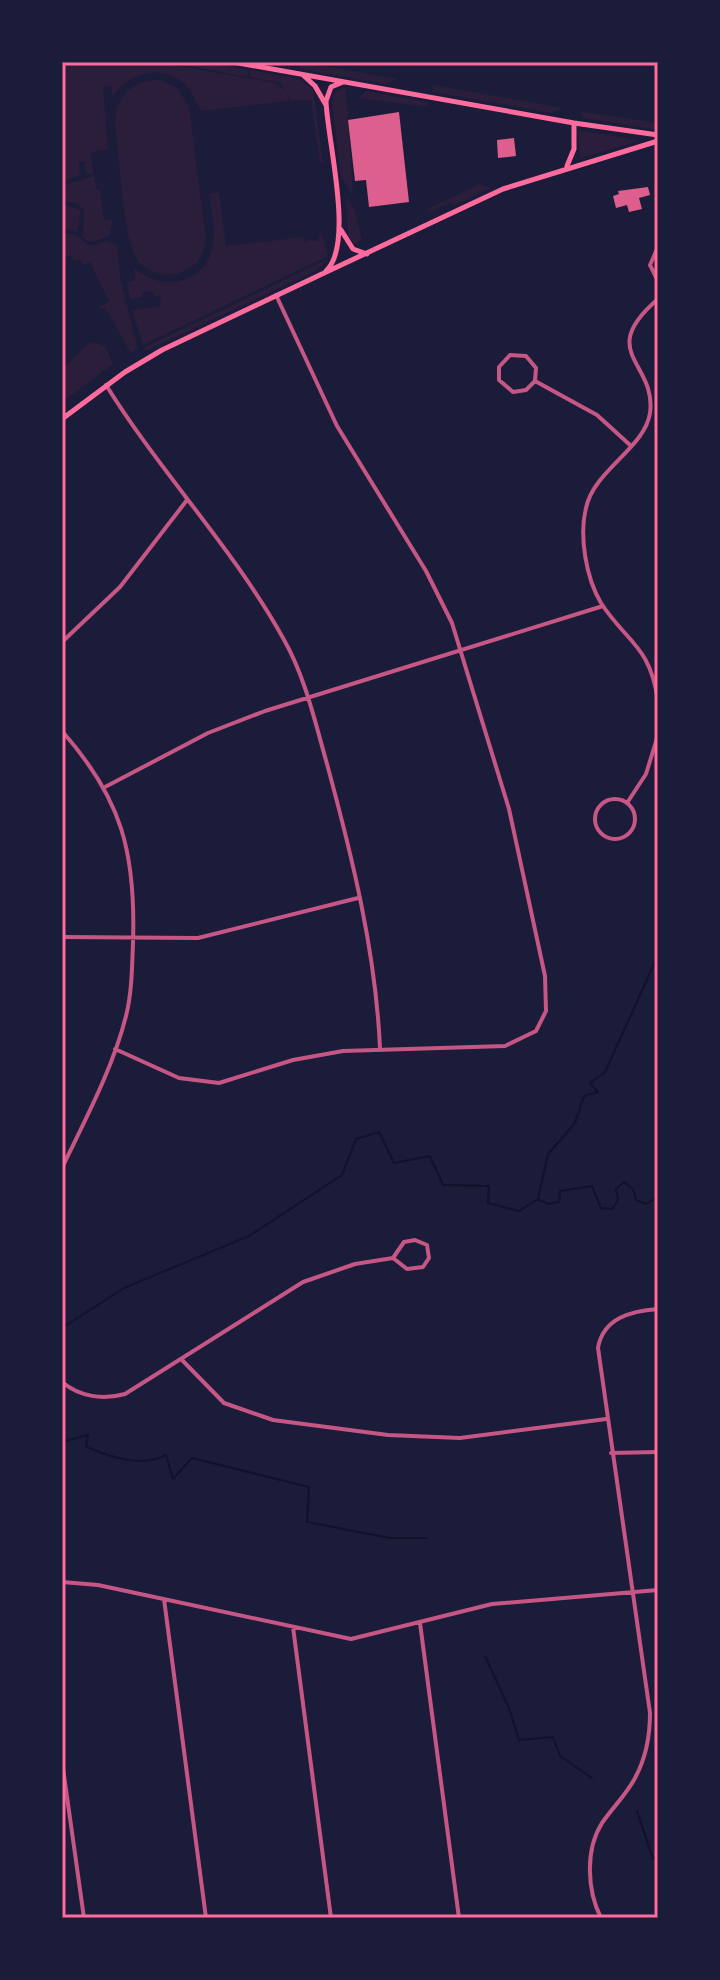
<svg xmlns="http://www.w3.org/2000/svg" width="720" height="1980" viewBox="0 0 720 1980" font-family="Overpass,sans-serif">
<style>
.green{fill:#2a1e3b}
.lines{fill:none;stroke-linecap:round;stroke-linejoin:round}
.stream{stroke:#12122b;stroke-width:2}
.building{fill:#dd5f8e}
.minor{stroke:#c65784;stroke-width:4}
.secondary{stroke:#ff6b9d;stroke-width:5}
.neatline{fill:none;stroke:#ff6b9d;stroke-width:3}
</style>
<rect width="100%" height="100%" fill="#1b1b3a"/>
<path class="green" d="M 62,62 L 155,62 L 275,83 L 286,91 L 289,101 L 202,111 C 196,106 195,97 190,90 C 168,62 130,70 112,97 L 111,86 L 103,87 L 108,149 L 91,152 L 93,174 L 86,174 L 85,161 L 79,162 L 80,175 L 62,182 Z
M 167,62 L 203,62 L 249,70 L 247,77 Z
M 296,62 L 300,62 L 397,79 L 386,84 L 301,69 Z
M 251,70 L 299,79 L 313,89 L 323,163 L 320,162 L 311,100 L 291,101 L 281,83 L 250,77 Z
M 159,80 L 176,87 L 189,106 L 206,239 C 204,254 197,267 181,272 C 163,279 142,272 134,253 C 122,228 119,153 115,122 C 116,97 132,79 159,80 Z
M 433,85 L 563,108 L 553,113 L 432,92 Z
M 342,88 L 346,89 L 353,195 L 341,177 L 332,103 L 334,94 Z
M 366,91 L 428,102 L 427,107 L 359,98 Z
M 578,111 L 658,123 L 658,130 L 584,118 Z
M 578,130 L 638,140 L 639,141 L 580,158 Z
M 94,176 L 97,190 L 100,190 L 104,220 L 113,219 L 109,236 L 91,242 L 83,238 L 84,210 L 78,204 L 62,200 L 62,186 Z
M 480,184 L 491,188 L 453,206 L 451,202 L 430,212 L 427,209 Z
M 219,192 L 226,246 L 304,237 L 305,244 L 308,240 L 319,241 L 319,235 L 323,235 L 328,256 L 143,345 L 132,310 L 161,306 L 160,296 L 154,296 L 153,291 L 142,292 L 143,297 L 130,299 L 127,283 L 135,280 L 134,267 C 160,294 207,284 213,245 C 216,229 211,210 209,194 Z
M 346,195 L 355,211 L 362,240 L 354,244 L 348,236 Z
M 62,204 L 81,210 L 77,232 L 62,228 Z
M 62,232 L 76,235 L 89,246 L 107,241 L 117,246 L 121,282 L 138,349 L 131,353 L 105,308 L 98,308 L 109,301 L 90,262 L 84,265 L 80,259 L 74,261 L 71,255 L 62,259 Z
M 330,258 L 315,271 L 146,351 L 143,348 Z
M 94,342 L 105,346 L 113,364 L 62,402 L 62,370 L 87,344 Z"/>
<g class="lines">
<path class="stream" d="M 538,1199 L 548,1154 L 575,1123 L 584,1096 L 598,1092 L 590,1083 L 605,1072 L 658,955
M 62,1328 L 124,1288 L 249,1236 L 342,1175 L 356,1139 L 379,1132 L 394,1163 L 430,1156 L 443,1185 L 489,1186 L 488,1203 L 519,1211 L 538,1199 L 548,1204 L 559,1202 L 560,1191 L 592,1186 L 601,1208 L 612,1209 L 618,1200 L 616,1189 L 624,1182 L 633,1189 L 636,1200 L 646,1204 L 658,1197
M 62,1442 L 88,1435 L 86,1447 C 111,1457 141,1468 166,1455 L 173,1479 L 192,1458 L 309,1487 L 307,1522 L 390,1538 L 427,1538
M 485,1656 L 509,1708 L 519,1740 L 553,1737 L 560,1756 L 592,1778
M 637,1811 L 653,1859 L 658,1856"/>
</g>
<path class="building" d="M 399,112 L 409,202 L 369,207 L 366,180 L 355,181 L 348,120 Z
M 514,138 L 516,156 L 498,158 L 497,140 Z
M 648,187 L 650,195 L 639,198 L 642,209 L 629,212 L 627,205 L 616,208 L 613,196 L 619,194 L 618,191 Z"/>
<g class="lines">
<path class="minor" d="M 658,247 L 650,265 L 658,281
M 658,299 C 595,353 657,362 650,413 C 645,448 594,470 586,508 C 579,536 586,578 601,603 C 627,643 650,645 658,701
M 535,381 L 526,390 L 513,392 L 499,380 L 499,367 L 510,355 L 526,356 L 536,368 L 535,381 L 597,415 L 630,445
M 106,385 C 160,472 233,548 283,638 C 305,676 315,722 327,764 C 352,856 376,953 380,1049
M 62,642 L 120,587 L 187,500
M 62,731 C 122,799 136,853 133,943 C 132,967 132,992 126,1016 C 113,1068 85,1120 62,1168
M 105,787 L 208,733 L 265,711 L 603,606
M595 819a20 20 0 1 1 40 0a20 20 0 1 1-40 0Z
M 627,803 L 646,774 L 658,735
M 62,937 L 198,938 L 358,898
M 115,1049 L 179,1078 L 219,1083 L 293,1060 L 343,1051 L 505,1046 L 536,1031 L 546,1011 L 545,976 L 509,809 L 452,623 L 426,571 L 337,426 L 276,295
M 415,1240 L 427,1245 L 429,1258 L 423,1267 L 407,1269 L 393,1258 L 404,1242 Z
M 182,1360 L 224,1403 L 273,1420 L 388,1435 L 460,1438 L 606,1419
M 62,1382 C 80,1397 103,1400 125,1394 L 303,1282 L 355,1264 L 393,1258
M 611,1453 L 658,1452
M 62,1582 L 98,1585 L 351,1639 L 492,1604 L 658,1590
M 164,1599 L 206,1918
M 420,1623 L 459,1918
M 293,1627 L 331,1918
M 62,1761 L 84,1918
M 601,1918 C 587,1890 585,1850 602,1823 C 613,1807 626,1795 635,1778 C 646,1758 650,1736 650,1713 L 598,1348 C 603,1318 631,1311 658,1309"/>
<path class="secondary" d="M 233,62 L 574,123 L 658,135
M 303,75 L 315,86 L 326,105
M 567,166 L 574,149 L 574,123
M 341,230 L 353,249 L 367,254
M 326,271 C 355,244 327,139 326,101 L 331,87 L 343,82
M 62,419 L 125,372 L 162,350 L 322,274 L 503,189 L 658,141"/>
</g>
<rect width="720" height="1980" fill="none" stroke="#1b1b3a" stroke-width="128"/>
<rect x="64" y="64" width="592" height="1852" class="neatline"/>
</svg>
